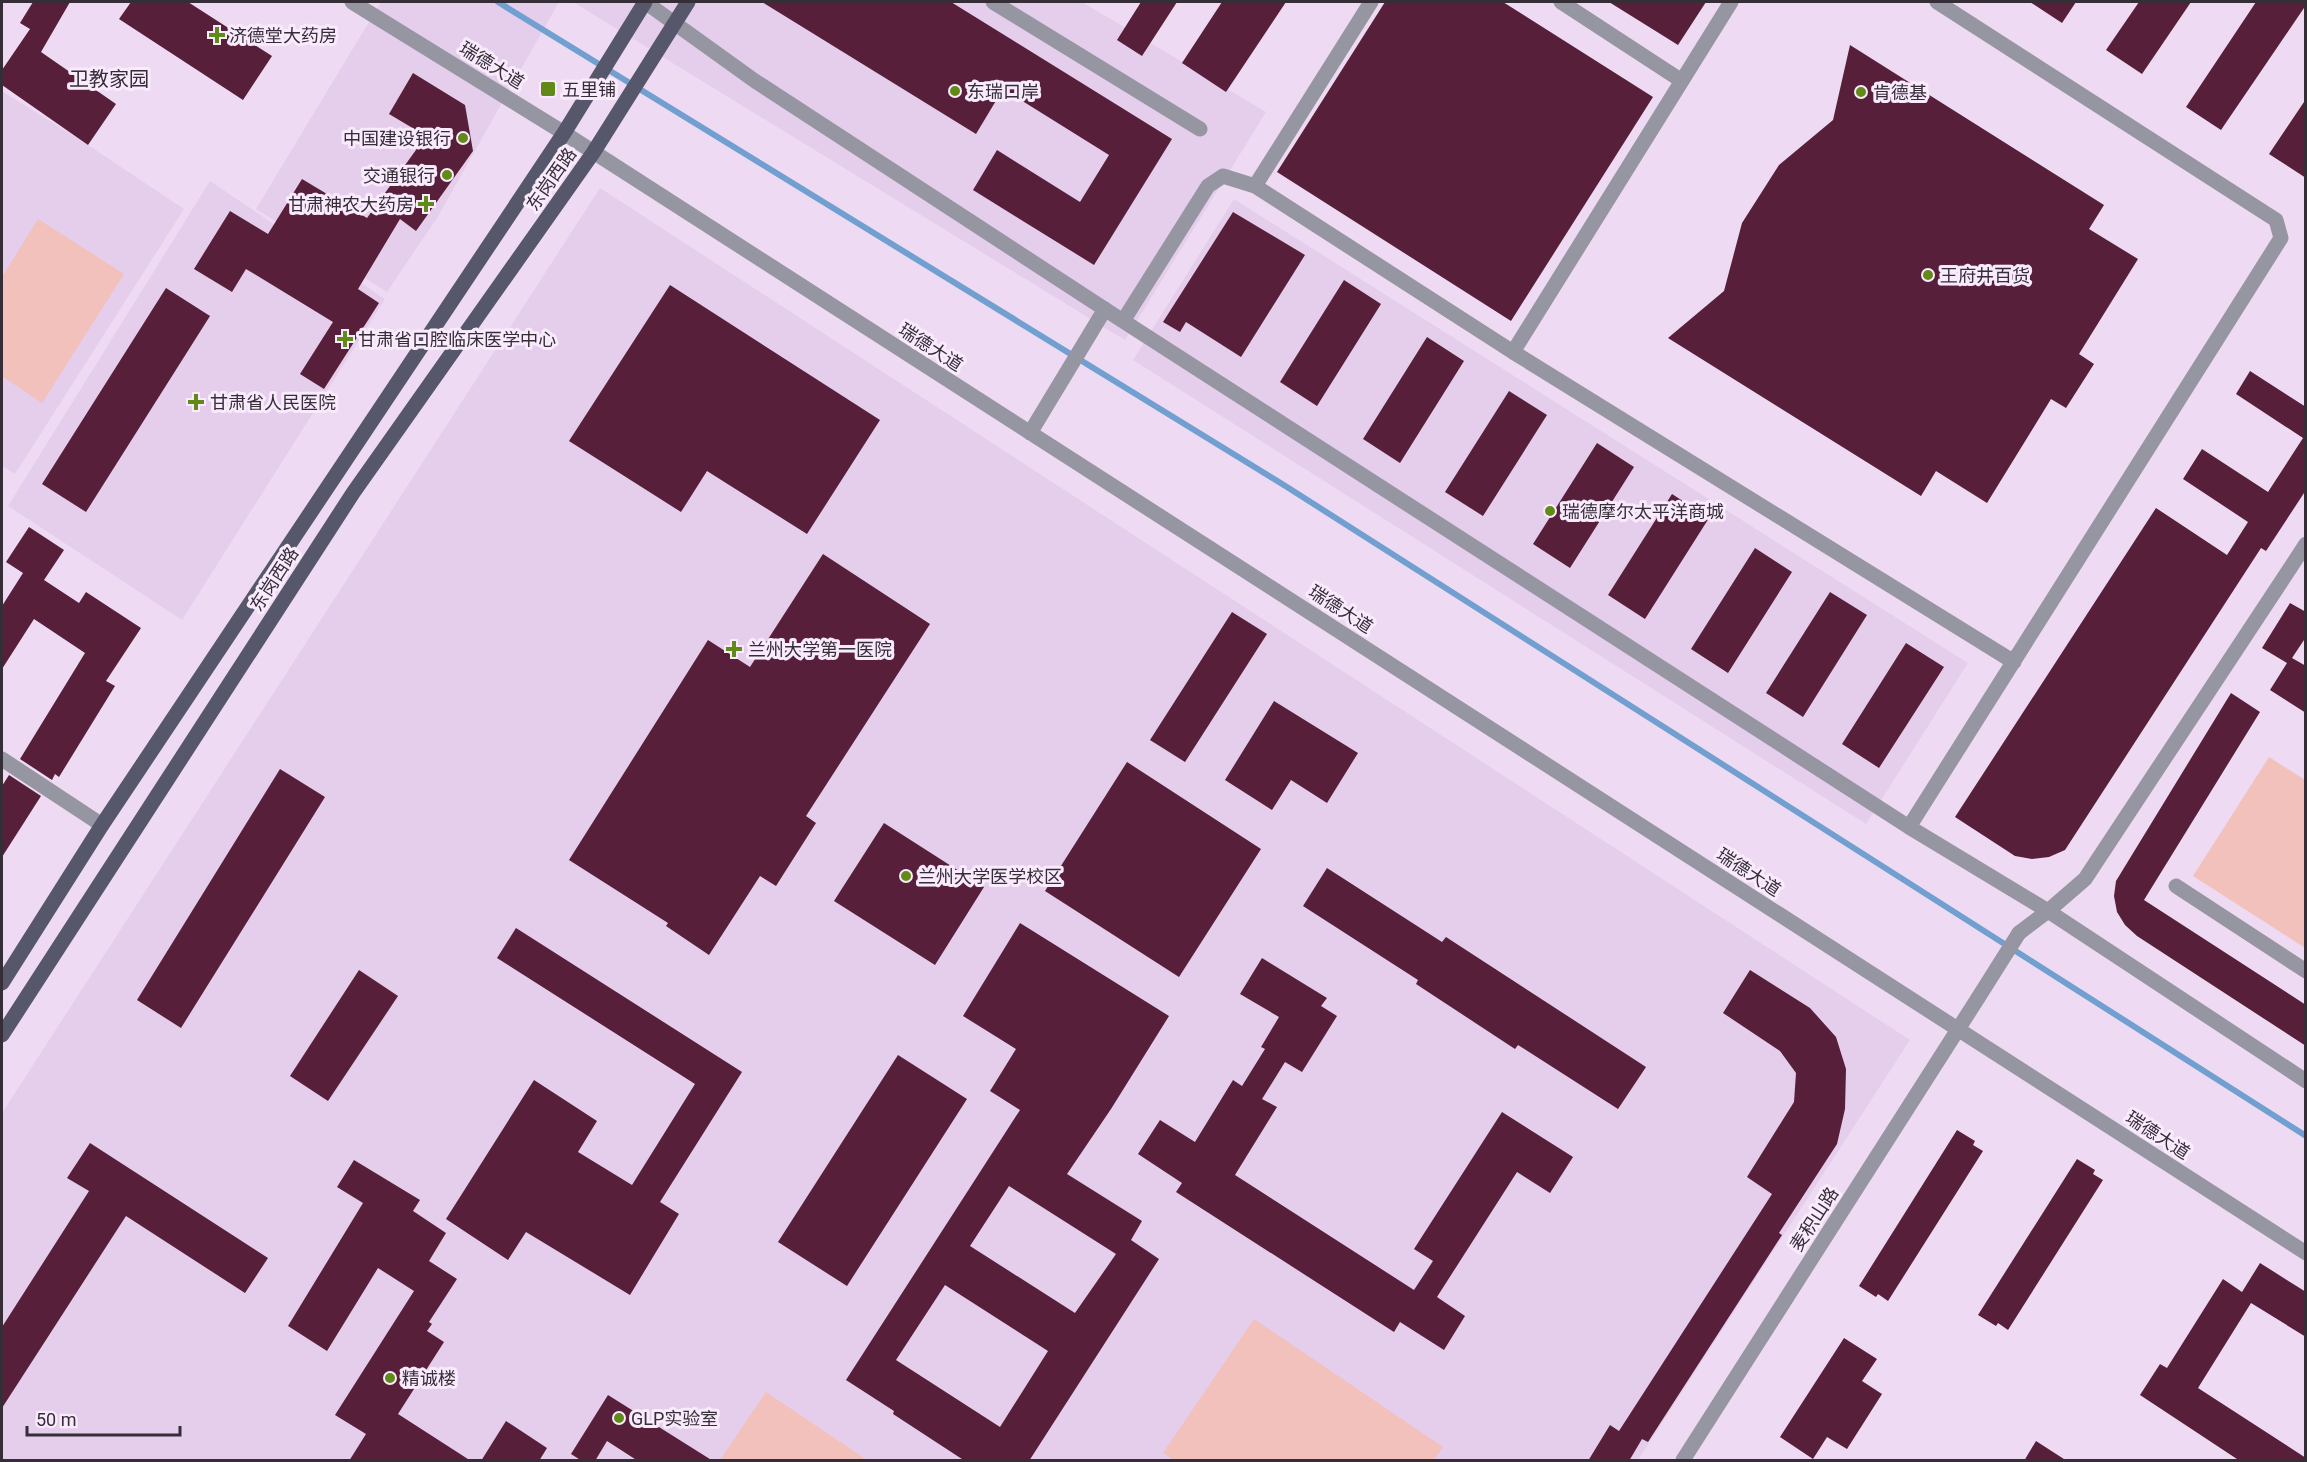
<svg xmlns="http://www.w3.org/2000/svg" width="2307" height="1462" viewBox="0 0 2307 1462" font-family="Roboto,'Noto Sans SC',sans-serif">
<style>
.built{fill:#e5cdec}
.green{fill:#f2c1bb}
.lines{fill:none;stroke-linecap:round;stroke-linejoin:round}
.stream{stroke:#709fd0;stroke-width:6}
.building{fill:#571f3a;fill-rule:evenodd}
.minor{stroke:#9696a2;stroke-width:15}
.major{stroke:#57576b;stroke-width:15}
.minor-bridge{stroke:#9696a2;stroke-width:15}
.poi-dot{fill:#618a18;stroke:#f9eafd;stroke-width:2}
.labels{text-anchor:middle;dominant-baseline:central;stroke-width:6;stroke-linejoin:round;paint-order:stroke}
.poi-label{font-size:18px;fill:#352e37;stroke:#f9eafd;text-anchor:start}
.street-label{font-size:18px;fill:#352e37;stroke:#f9eafd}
.neighbourhood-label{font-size:20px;fill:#352e37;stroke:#f9eafd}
</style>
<rect width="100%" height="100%" fill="#eedbf3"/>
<path class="built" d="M 381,2 L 559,2 L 437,218 L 387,292 L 256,209 Z
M 573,2 L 1082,2 L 1266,112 L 1125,340 Z
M 2,91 L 88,145 L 184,209 L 15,474 L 2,466 Z
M 210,181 L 385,299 L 182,620 L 8,506 Z
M 600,188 L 1910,1040 L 1638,1460 L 2,1460 L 2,1113 Z
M 1234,199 L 1968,663 L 1866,824 L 1133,360 Z"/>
<path class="green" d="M 38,219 L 124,274 L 42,403 L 2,376 L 2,277 Z
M 2269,757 L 2305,780 L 2305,948 L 2193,876 Z
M 1254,1319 L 1443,1447 L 1434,1460 L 1174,1460 L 1163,1453 Z
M 766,1392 L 867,1460 L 720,1460 Z"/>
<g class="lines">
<path class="stream" d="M 498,2 L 1287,487 L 2306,1136"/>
</g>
<path class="building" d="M 33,2 L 70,2 L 41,52 L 116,104 L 88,145 L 2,85 L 2,70 L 30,29 L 20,23 Z
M 131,2 L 188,2 L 272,56 L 243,100 L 119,19 Z
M 762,2 L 951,2 L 1172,139 L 1094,265 L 973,190 L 997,150 L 1080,202 L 1109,155 L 1003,89 L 976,134 Z
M 1141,2 L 1177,2 L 1142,56 L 1117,40 Z
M 1222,2 L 1286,2 L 1226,92 L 1182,63 Z
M 1385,2 L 1503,2 L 1653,97 L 1511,321 L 1277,172 Z
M 1609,2 L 1706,2 L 1678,45 Z
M 2030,2 L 2076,2 L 2062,23 Z
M 2139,2 L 2191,2 L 2142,74 L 2106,50 Z
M 2256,2 L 2306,2 L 2306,5 L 2221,130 L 2186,107 Z
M 1850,45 L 2104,205 L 2089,229 L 2138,259 L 2079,354 L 2094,364 L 2066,408 L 2051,399 L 1987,503 L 1936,471 L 1921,496 L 1668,338 L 1724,291 L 1742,223 L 1779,165 L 1833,120 Z
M 413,73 L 465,105 L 473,151 L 416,231 L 400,219 L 358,289 L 379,303 L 324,389 L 300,374 L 333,322 L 246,269 L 232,292 L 194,269 L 230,211 L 268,234 L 302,179 L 367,218 L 426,136 L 389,114 Z
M 2306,99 L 2306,178 L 2269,154 Z
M 1233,212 L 1305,255 L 1241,357 L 1186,322 L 1180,332 L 1163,322 Z
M 1344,280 L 1381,304 L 1317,406 L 1280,382 Z
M 670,285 L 880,420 L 807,534 L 707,471 L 681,512 L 569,441 Z
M 166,288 L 210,316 L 86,512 L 42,484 Z
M 1427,337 L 1464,361 L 1400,463 L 1363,439 Z
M 2250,371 L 2306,407 L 2306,490 L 2266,551 L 2261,548 L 2065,850 L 2049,857 L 2032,859 L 2015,856 L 1955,817 L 2156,508 L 2227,555 L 2248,522 L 2183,479 L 2202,449 L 2268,492 L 2303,438 L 2236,394 Z
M 1509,391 L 1547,415 L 1483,516 L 1445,492 Z
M 1597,443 L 1634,467 L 1570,568 L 1533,544 Z
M 1672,494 L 1709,518 L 1645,619 L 1608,595 Z
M 29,527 L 64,550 L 44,580 L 79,603 L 86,592 L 141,628 L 106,681 L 115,686 L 59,777 L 55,774 L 52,780 L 20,759 L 85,653 L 34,619 L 2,669 L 2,606 L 23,573 L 6,562 Z
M 1755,548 L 1792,572 L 1728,673 L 1691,649 Z
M 823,554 L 930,624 L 806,816 L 816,823 L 776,886 L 760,876 L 709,955 L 666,926 L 668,923 L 569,860 L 708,640 L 750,667 Z
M 1830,592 L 1867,615 L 1803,717 L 1766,693 Z
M 2290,603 L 2306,612 L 2306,637 L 2292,658 L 2306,666 L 2306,713 L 2270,690 L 2287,663 L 2262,648 Z
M 1232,612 L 1267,634 L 1185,762 L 1150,740 Z
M 1906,643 L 1944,667 L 1879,768 L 1842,744 Z
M 2231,693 L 2260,712 L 2144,900 L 2306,1005 L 2306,1046 L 2137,936 L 2125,925 L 2117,912 L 2114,896 L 2116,881 Z
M 1274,701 L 1358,753 L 1327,803 L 1291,780 L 1272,810 L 1225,780 Z
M 1127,762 L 1261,849 L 1179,977 L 1045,891 Z
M 280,769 L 325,797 L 181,1028 L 137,1000 Z
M 9,775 L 41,796 L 2,857 L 2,786 Z
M 884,823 L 984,887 L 935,965 L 834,901 Z
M 1327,868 L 1442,942 L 1446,937 L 1646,1067 L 1618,1109 L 1518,1045 L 1515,1049 L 1416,984 L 1418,980 L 1303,906 Z
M 1020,923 L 1169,1016 L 1111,1109 L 1067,1174 L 1142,1221 L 1131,1240 L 1159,1259 L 1029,1461 L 965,1461 L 893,1414 L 894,1411 L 846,1380 L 1020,1110 L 990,1091 L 1016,1049 L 963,1016 ZM 1009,1186 L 1116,1254 L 1075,1313 L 970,1246 ZM 945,1285 L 1048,1351 L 1000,1427 L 896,1360 Z
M 516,928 L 742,1072 L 660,1202 L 679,1214 L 630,1295 L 526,1232 L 508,1260 L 446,1219 L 534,1080 L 597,1121 L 578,1152 L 632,1185 L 695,1084 L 497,958 Z
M 1262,958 L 1327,998 L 1321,1006 L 1337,1016 L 1302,1072 L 1285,1062 L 1262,1099 L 1277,1107 L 1235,1175 L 1414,1290 L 1433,1261 L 1414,1249 L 1502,1112 L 1573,1157 L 1550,1193 L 1517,1172 L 1437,1297 L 1465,1316 L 1444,1350 L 1400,1322 L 1394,1332 L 1176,1192 L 1182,1183 L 1138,1154 L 1160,1120 L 1195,1142 L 1233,1080 L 1242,1086 L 1265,1049 L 1261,1047 L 1279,1017 L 1240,994 Z
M 359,970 L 398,996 L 328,1101 L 290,1076 Z
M 1750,970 L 1810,1008 L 1836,1037 L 1846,1069 L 1845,1109 L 1837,1144 L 1779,1233 L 1782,1235 L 1648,1442 L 1642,1439 L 1629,1461 L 1588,1461 L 1610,1425 L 1619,1431 L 1772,1194 L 1747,1177 L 1794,1102 L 1796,1073 L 1780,1051 L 1723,1013 Z
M 898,1055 L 967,1099 L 847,1286 L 778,1242 Z
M 1957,1130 L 1975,1141 L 1973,1145 L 1983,1151 L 1888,1301 L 1878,1294 L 1876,1297 L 1859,1286 Z
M 90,1143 L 268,1258 L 245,1293 L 126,1216 L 2,1408 L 2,1327 L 89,1191 L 67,1178 Z
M 2077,1159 L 2095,1170 L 2093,1174 L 2103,1180 L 2008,1330 L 1998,1323 L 1996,1326 L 1978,1315 Z
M 354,1160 L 420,1200 L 413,1211 L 446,1233 L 429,1261 L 457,1279 L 429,1322 L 432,1324 L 427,1331 L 444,1342 L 398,1414 L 471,1461 L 349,1461 L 366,1434 L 335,1415 L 414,1291 L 378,1268 L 327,1351 L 288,1326 L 363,1203 L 337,1187 Z
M 2260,1263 L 2306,1292 L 2306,1337 L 2251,1303 L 2198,1388 L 2306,1458 L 2306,1461 L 2240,1461 L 2140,1395 L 2160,1364 L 2167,1368 L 2223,1279 L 2242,1292 Z
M 1844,1338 L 1877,1359 L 1862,1381 L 1882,1394 L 1847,1449 L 1827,1437 L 1813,1459 L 1780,1437 Z
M 608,1395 L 713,1461 L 638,1461 L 607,1441 L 595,1461 L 582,1461 L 571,1454 Z
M 506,1421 L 547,1448 L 539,1461 L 481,1461 Z
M 2036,1441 L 2067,1461 L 2024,1461 Z"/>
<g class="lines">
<path class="minor" d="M 352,2 L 564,133 L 2306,1253
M 645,2 L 755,81 L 1123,321 L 1909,827 L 2048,911 L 2306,1081
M 993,2 L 1200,129
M 1561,2 L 1682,81
M 1731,2 L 1513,352 L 2014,662
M 1255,186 L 1371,2
M 1123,321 L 1208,186 L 1223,176 L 1255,186 L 1513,352
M 1030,433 L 1105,309
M 2,759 L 102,825
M 1909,827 L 2281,238 L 2276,220 L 1937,2
M 2176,886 L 2306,971
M 2019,933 L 2048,911 L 2085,879 L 2306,544
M 1683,1460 L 1978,998"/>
<path class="major" d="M 2,983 L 102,825 L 564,133 L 645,2
M 2,1035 L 353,493 L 593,153 L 688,2"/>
<path class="minor-bridge" d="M 1978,998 L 2019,933"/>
</g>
<g class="poi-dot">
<path d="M214 26h6v6h6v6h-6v6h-6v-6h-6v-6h6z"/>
<rect x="540" y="81" width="16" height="16" rx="3"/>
<circle cx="955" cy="91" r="6"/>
<circle cx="1861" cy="92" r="6"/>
<circle cx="463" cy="138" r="6"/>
<circle cx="447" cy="175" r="6"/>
<path d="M423 195h6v6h6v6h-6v6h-6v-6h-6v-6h6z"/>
<circle cx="1928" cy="275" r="6"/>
<path d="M342 330h6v6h6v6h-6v6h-6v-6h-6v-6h6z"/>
<path d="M193 393h6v6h6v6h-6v6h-6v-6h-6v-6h6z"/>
<circle cx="1550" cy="511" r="6"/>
<path d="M731 640h6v6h6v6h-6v6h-6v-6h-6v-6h6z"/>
<circle cx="906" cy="876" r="6"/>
<circle cx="390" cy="1378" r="6"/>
<circle cx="619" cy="1418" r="6"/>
</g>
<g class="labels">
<g class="poi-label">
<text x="229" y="35">济德堂大药房</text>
<text x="562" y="89">五里铺</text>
<text x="967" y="91">东瑞口岸</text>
<text x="1873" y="92">肯德基</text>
<text x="451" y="138" text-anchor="end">中国建设银行</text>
<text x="435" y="175" text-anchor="end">交通银行</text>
<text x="414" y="204" text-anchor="end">甘肃神农大药房</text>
<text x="1940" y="275">王府井百货</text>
<text x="358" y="339">甘肃省口腔临床医学中心</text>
<text x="210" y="402">甘肃省人民医院</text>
<text x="1562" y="511">瑞德摩尔太平洋商城</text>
<text x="748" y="649">兰州大学第一医院</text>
<text x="918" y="876">兰州大学医学校区</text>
<text x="402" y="1378">精诚楼</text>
<text x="631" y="1418">GLP实验室</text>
</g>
<g class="street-label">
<text transform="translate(492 65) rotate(32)">瑞德大道</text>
<text transform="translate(551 179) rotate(-55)">东岗西路</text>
<text transform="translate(931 347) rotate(33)">瑞德大道</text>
<text transform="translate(274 579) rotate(-57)">东岗西路</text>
<text transform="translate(1341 609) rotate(33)">瑞德大道</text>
<text transform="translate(1749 872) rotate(33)">瑞德大道</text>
<text transform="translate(2158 1135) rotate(33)">瑞德大道</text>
<text transform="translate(1814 1219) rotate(-57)">麦积山路</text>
</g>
<g class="neighbourhood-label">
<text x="109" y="79">卫教家园</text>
</g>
</g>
<rect width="2307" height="1462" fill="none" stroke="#352e37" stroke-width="6"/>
<path d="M27 1426v9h153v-9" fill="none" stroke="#352e37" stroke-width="3"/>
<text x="36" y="1426" font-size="18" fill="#352e37" stroke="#f9eafd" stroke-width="4.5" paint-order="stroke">50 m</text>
</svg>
